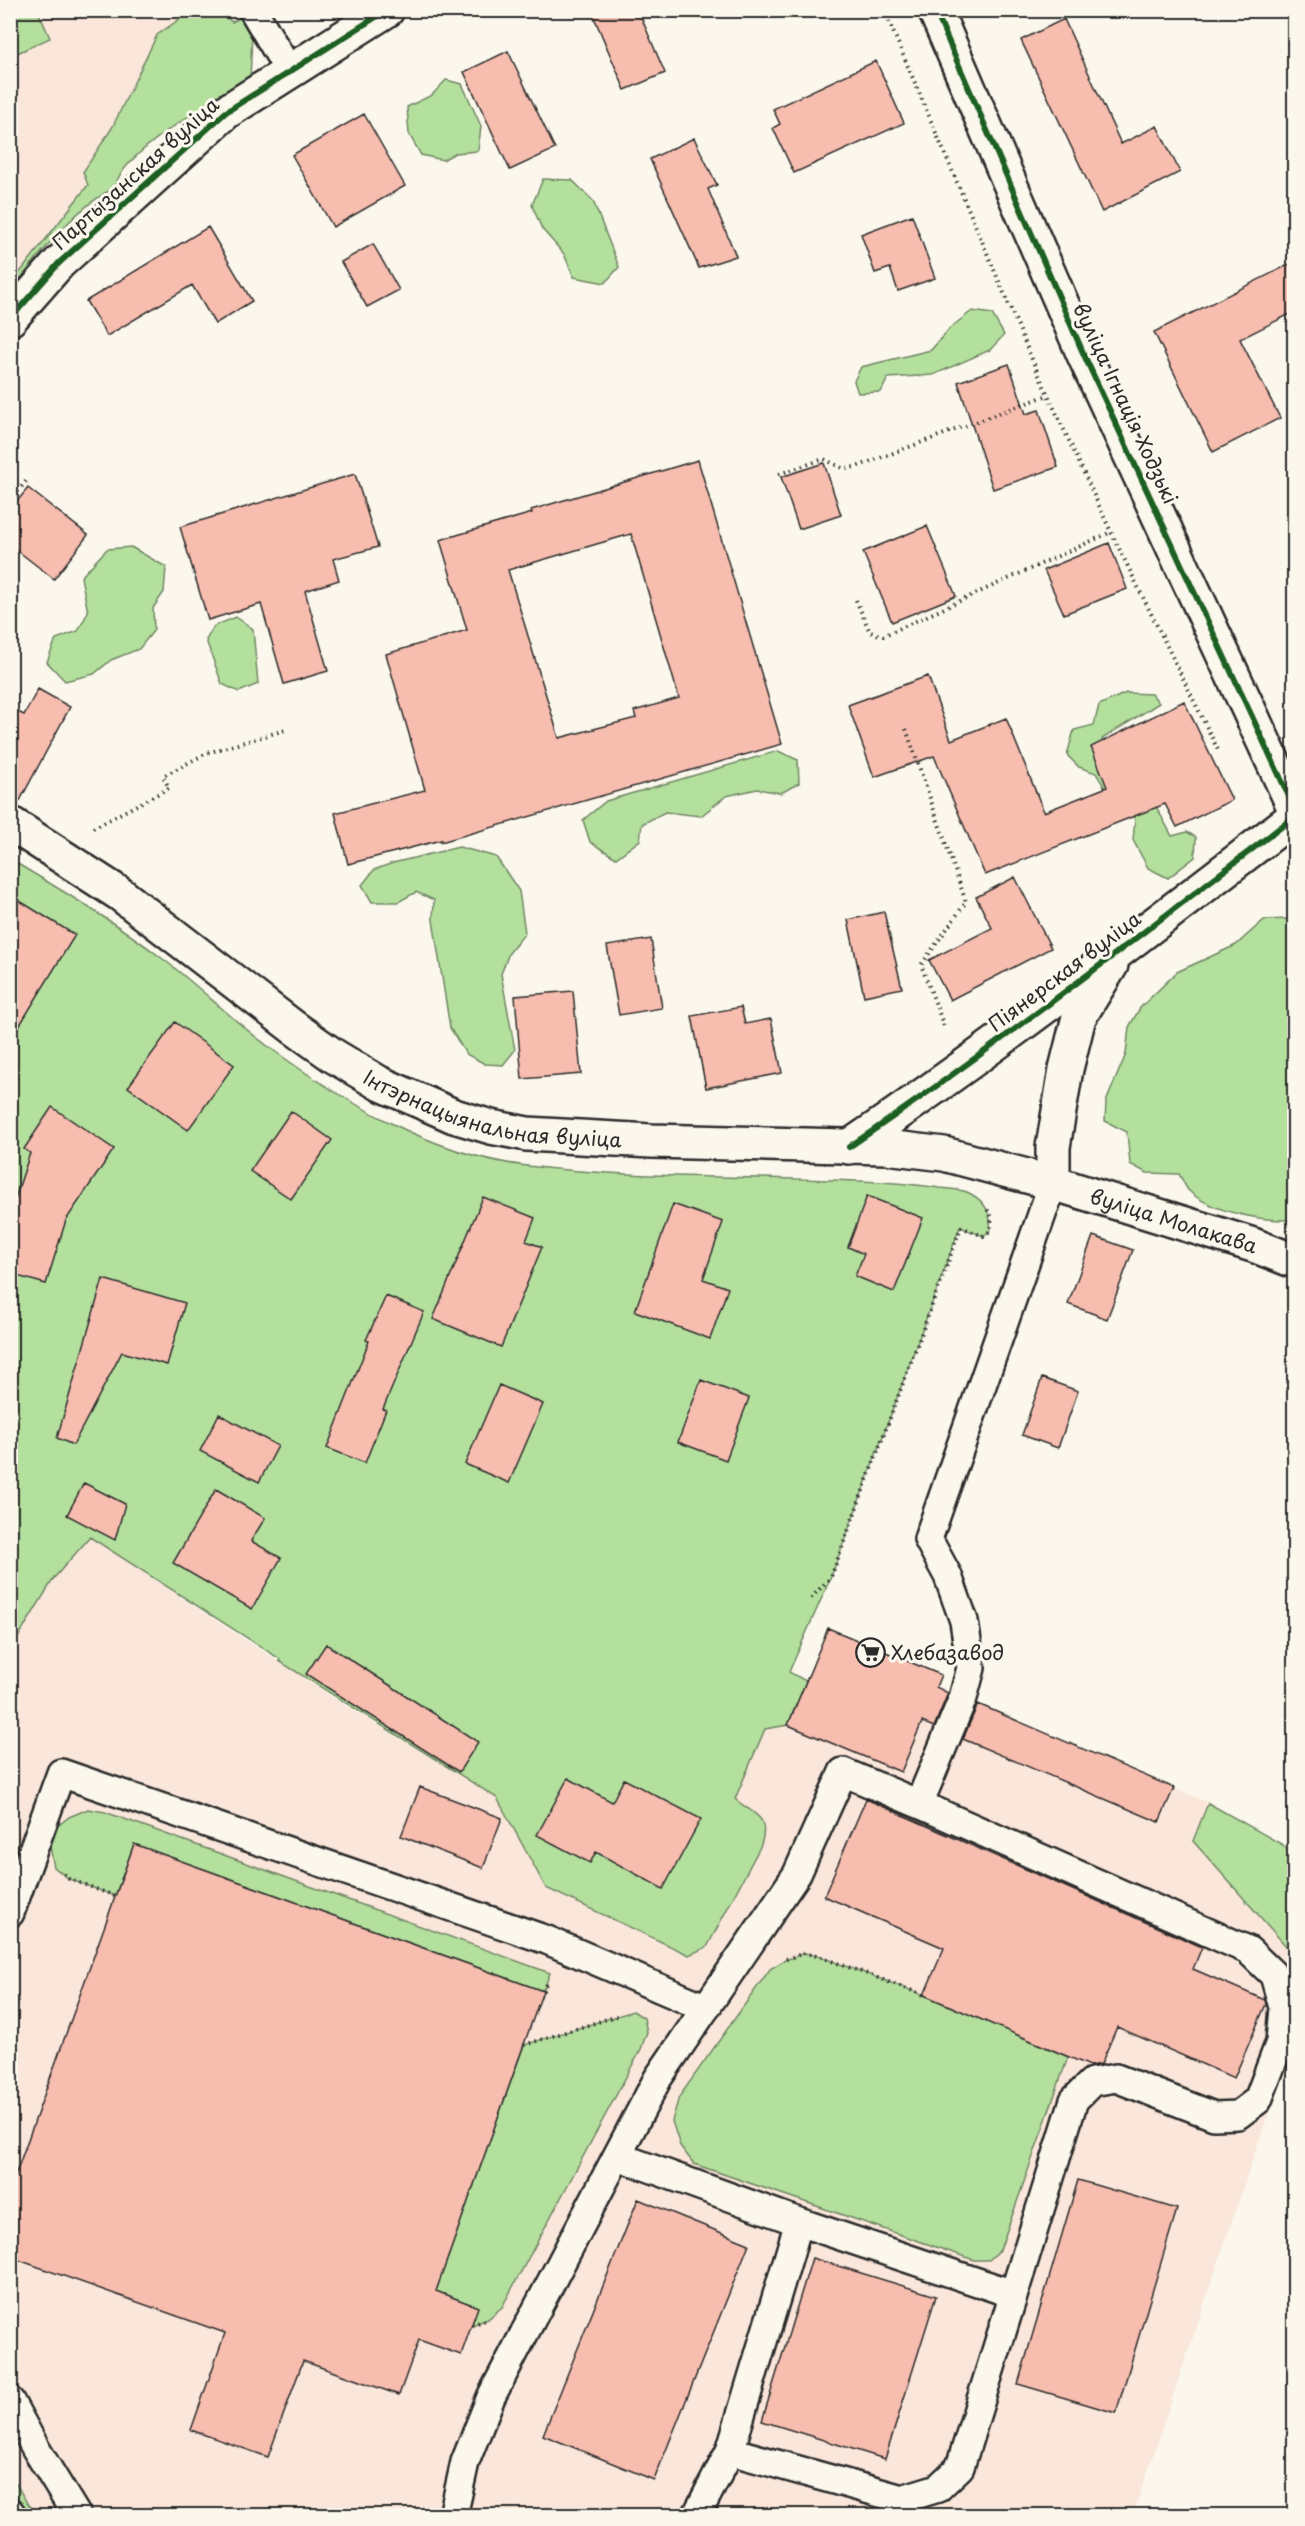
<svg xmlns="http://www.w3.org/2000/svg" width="1305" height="2526" viewBox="0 0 1305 2526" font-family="'Playpen Sans',sans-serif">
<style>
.built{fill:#fae6da}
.green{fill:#b4e09e;stroke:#708664;stroke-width:1.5}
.building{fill:#f7bdaf;stroke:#2b2b2b;stroke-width:1.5;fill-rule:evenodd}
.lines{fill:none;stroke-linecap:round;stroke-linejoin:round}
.service-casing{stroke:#2b2b2b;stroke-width:32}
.minor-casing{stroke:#2b2b2b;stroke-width:38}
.secondary-casing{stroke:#2b2b2b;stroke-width:38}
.path{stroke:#2b2b2b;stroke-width:4;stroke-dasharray:1.5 4.5;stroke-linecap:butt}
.service{stroke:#fbf7ec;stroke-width:27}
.minor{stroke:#fbf7ec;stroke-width:33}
.secondary{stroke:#fbf7ec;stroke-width:33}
.cycleway-casing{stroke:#fbf7ec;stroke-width:10}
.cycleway{stroke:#1b5e20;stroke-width:6}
.labels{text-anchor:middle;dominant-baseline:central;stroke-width:6;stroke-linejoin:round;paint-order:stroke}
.street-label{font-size:20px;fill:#2b2b2b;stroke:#fbf7ec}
.poi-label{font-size:20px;fill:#2b2b2b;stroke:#fbf7ec;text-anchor:start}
</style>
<rect width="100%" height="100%" fill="#fbf7ec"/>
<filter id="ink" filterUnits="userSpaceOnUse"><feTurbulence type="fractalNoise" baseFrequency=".0167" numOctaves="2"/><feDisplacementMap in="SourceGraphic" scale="12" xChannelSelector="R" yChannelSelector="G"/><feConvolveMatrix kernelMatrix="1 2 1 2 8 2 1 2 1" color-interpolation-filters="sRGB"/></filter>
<g filter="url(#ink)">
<path class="built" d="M 11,11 L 253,11 L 201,40 L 11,284 Z
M 90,1537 L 338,1701 L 497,1798 L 546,1888 L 760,1818 L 735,1800 L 765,1729 L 788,1725 L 901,1772 L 937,1686 L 1174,1788 L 1208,1803 L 1283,1845 L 1294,1857 L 1294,2037 L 1133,2515 L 40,2515 L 27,2503 L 10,2473 L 10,1649 L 54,1578 Z"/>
<path class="green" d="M 11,10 L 38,11 L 50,38 L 11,56 Z
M 253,11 L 250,81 C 214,101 124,149 114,188 C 71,210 41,254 11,290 L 11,284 L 88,185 L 83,172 L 112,128 L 157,35 L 190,12 L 220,12 L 232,22 Z
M 446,80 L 462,84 L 481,126 L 478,151 L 455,153 L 443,160 L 421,155 L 409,134 L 407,107 L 432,95 Z
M 543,179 L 572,180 L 593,201 L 619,267 L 605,283 L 574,277 L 564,254 L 542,229 L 532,205 Z
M 972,311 L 992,314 L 1004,335 L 990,350 L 933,375 L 888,378 L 881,392 L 858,393 L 854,381 L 861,367 L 931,350 L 950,328 Z
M 131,547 L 166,567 L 164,592 L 153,608 L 154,630 L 139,649 L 111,660 L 94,674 L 65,681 L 47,662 L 56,639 L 78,631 L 88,612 L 81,577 L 107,549 Z
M 236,617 L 253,629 L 258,684 L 239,692 L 222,684 L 206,640 L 214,626 Z
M 1126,693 L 1152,694 L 1159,703 L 1102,739 L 1137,806 L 1151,797 L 1172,836 L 1187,832 L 1196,837 L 1195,857 L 1168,878 L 1148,868 L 1133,840 L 1135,820 L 1125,801 L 1108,793 L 1096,773 L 1079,767 L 1067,755 L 1074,730 L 1094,725 L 1099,705 Z
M 778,751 L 798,760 L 799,783 L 781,793 L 757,789 L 726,796 L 701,816 L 665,812 L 642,824 L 640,840 L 616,858 L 590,842 L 583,820 L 606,801 Z
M 459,847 L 496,857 L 519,891 L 525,933 L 509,953 L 501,974 L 515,1050 L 503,1065 L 485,1064 L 466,1054 L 450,1028 L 433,920 L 434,900 L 416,892 L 398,902 L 372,902 L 362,885 L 374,870 L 393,863 Z
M 11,860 C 63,891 115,922 163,959 C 200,987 232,1020 269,1047 C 344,1102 433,1155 527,1166 C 637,1179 748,1176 858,1181 C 885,1182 913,1184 940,1188 C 948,1189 960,1189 967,1192 C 985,1200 992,1213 990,1231 L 983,1236 L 960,1227 L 831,1577 L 789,1672 L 806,1681 L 788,1725 L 765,1729 L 735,1799 C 755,1816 770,1815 761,1845 L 707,1947 L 689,1955 L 546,1888 L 497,1798 L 279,1661 L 280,1659 L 90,1537 L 54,1578 L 11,1649 Z
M 1288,919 L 1294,921 L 1294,1220 C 1264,1221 1211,1213 1188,1190 C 1185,1186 1182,1179 1179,1174 L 1147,1173 L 1130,1164 L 1127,1132 L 1105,1121 L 1106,1102 L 1126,1054 L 1129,1027 L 1140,1008 L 1177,972 L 1236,945 L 1264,920 Z
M 1208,1803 L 1283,1845 L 1294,1857 L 1294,1955 L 1193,1841 Z
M 88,1809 L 105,1812 L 550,1973 L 543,1991 L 134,1844 L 115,1896 L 69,1879 L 54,1867 L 50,1847 L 54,1829 L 69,1817 Z
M 805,1953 L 821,1957 L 924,1995 L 1068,2057 L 1000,2250 L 989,2260 L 974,2260 L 694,2164 L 680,2146 L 672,2121 L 679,2097 L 770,1969 L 785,1960 Z
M 633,2011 L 644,2018 L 647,2032 L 641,2049 L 502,2307 L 488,2319 L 472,2325 L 477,2307 L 436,2291 L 524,2045 Z
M 10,2473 L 27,2503 L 40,2515 L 13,2515 L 11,2512 Z"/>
<path class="building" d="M 591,10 L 638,10 L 665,73 L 625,90 Z
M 1064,19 L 1121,144 L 1157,126 L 1180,172 L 1102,212 L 1021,40 Z
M 508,51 L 555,149 L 510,170 L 464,72 Z
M 876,61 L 904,123 L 794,173 L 773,128 L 780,124 L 773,109 Z
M 364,114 L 405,186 L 333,227 L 292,155 Z
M 694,138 L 717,185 L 708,189 L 736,256 L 699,268 L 650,159 Z
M 912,215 L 935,278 L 898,291 L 890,268 L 875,273 L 861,234 Z
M 208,227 L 252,301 L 215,324 L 192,285 L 107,336 L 86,301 Z
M 373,244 L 399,290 L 367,307 L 341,262 Z
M 1294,262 L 1294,312 L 1240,339 L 1280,418 L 1213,452 L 1154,332 Z
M 1009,364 L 1026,414 L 1039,410 L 1058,467 L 993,489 L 958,382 Z
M 698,460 L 782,744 L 441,842 L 441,840 L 348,864 L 335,813 L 425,790 L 386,654 L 467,630 L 440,540 L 532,513 L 531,510 ZM 631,534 L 679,698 L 634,711 L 636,718 L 559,738 L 508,570 Z
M 824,463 L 841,515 L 799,529 L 781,477 Z
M 355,474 L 378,547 L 333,559 L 339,580 L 305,591 L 328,671 L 284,684 L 261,604 L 208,620 L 180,527 Z
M 28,488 L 88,535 L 54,579 L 10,545 L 10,510 Z
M 927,526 L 956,596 L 892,622 L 863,552 Z
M 1109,543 L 1127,589 L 1064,614 L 1044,570 Z
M 928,676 L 951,740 L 1006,718 L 1044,812 L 1107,787 L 1091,747 L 1184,701 L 1232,800 L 1177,827 L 1165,804 L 985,875 L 934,756 L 874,777 L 848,705 Z
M 38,689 L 70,707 L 17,806 L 10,804 L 10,708 L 24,715 Z
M 1015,877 L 1051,948 L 950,1000 L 929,960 L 992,928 L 976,897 Z
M 10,895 L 75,935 L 10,1041 Z
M 884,912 L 902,988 L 864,996 L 848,920 Z
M 651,939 L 662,1008 L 619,1015 L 607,946 Z
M 573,991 L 581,1074 L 522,1079 L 515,996 Z
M 741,1007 L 745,1024 L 771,1019 L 782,1073 L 706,1088 L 692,1016 Z
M 175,1022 L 234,1065 L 188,1130 L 128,1087 Z
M 52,1107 L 114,1149 L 66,1220 L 46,1284 L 10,1274 L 10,1214 L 30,1153 L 24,1149 Z
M 291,1111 L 332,1140 L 291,1199 L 250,1171 Z
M 867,1196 L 923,1218 L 894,1292 L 855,1276 L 864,1254 L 848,1247 Z
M 483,1197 L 535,1218 L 526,1241 L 542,1247 L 501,1347 L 433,1319 Z
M 673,1204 L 723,1222 L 703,1279 L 728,1288 L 710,1339 L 635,1311 Z
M 1093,1236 L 1133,1250 L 1107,1319 L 1068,1304 Z
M 103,1279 L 185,1303 L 167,1365 L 122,1352 L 73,1445 L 57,1438 Z
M 386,1296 L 424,1312 L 383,1409 L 386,1410 L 365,1463 L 327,1448 L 369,1341 L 366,1340 Z
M 1042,1378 L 1078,1391 L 1058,1448 L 1022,1435 Z
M 701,1380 L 749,1398 L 726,1460 L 678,1442 Z
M 499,1385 L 543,1404 L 509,1483 L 465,1464 Z
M 219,1414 L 278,1446 L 259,1482 L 200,1451 Z
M 84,1483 L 125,1504 L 115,1540 L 67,1515 Z
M 216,1489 L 265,1518 L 251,1541 L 281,1558 L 252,1609 L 173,1563 Z
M 828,1628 L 941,1675 L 936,1687 L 948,1693 L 934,1727 L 922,1722 L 901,1772 L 788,1725 Z
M 326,1644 L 478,1742 L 459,1772 L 306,1674 Z
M 978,1704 L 1174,1788 L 1159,1822 L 963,1739 Z
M 568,1778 L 612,1802 L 624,1779 L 701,1819 L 663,1889 L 596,1852 L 590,1863 L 537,1835 Z
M 420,1787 L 502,1818 L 483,1868 L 401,1836 Z
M 866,1799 L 1202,1947 L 1193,1969 L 1265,2000 L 1266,2004 L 1234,2078 L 1117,2027 L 1101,2064 L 1090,2066 L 924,1995 L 944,1948 L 824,1896 Z
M 134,1844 L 543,1991 L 436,2291 L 478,2307 L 461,2355 L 419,2340 L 399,2395 L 303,2361 L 268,2457 L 191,2430 L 225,2333 L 10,2257 L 10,2190 Z
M 1078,2180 L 1177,2209 L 1116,2413 L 1018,2384 Z
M 638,2199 L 749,2244 L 654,2480 L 543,2435 Z
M 812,2258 L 936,2296 L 885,2459 L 762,2421 Z"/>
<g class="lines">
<defs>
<path id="service" d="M 253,10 L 289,71
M 10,1913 L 61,1773 L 547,1940 L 706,2008
M 617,2156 L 799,2222 L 730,2451 L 902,2499 L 938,2488 L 960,2467 L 1074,2100 L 1092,2082 L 1116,2078 L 1214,2116 L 1238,2115 L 1258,2100 L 1280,2042 L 1283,2007 L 1274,1975 L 1248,1950 L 919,1804
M 799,2222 L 1013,2294
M 10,2401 L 36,2449 L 77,2516
M 10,2512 L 13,2516
M 453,2516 L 465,2462 L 491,2397 L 617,2156 L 658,2078 L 797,1874 L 843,1772 L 919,1804 L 963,1698 L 971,1668 L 964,1621 L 948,1576 L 928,1539 L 1053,1183
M 696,2516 L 730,2451"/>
<path id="minor" d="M 935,10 L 1084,355 L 1294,807
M 10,319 L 59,263 L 226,112 L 387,10
M 849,1147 C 1002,1043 1148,929 1294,817
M 1053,1183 L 1053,1147 L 1066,1069 L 1079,1017 L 1111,965"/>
<g id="secondary">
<path id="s1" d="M 10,823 L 120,894 L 293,1027 L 334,1056 L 379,1083 L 454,1116 L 491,1127 L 527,1134 L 651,1141 L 886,1147 L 944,1154 L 1053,1183 L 1253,1245 L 1294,1261"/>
</g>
</defs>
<use href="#service" class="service-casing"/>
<use href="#minor" class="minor-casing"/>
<use href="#secondary" class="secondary-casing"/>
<path class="path" d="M 884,10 L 1037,371 L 1111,532 L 1218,750
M 779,474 L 824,459 L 842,468 L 856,467 L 1048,395
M 10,501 L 27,480
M 856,600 L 870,632 L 883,636 L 1111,532
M 906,729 L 966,902 L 921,965 L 945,1029
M 93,828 L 169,788 L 163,776 L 207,753 L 285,730
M 811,1598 L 831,1577 L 961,1227 L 983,1236 L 990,1231 L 992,1217 L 987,1209
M 64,1874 L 69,1879 L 115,1896
M 786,1959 L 805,1953 L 821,1957 L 924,1995
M 543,1991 L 547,1981
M 524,2045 L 620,2015
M 472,2325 L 488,2319"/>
<use href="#service" class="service"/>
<use href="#minor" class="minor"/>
<use href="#secondary" class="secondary"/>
<defs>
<path id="cycleway" d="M 935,10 L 1084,355 L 1294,807
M 10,319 L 59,263 L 226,112 L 387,10
M 849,1147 C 1002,1043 1148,929 1294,817"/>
</defs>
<use href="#cycleway" class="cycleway-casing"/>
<use href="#cycleway" class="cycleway"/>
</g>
</g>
<defs>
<symbol id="supermarket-ring" viewBox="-11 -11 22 22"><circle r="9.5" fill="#fbf7ec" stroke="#2b2b2b" stroke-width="1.5"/><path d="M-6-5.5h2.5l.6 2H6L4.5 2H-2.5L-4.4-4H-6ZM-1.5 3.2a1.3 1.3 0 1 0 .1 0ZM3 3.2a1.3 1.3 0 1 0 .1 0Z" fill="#2b2b2b"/></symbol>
</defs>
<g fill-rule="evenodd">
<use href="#supermarket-ring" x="854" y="1636" width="33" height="33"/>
</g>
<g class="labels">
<g class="street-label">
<text transform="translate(135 173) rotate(-42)">Партызанская вуліца</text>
<text transform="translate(1126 403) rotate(65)">вуліца Ігнація Ходзькі</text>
<text transform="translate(1064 971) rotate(-37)">Піянерская вуліца</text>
<text stroke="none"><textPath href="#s1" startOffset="570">Інтэрнацыянальная вуліца</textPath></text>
<text stroke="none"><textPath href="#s1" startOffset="1266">вуліца Молакава</textPath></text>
</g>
<g class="poi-label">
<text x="891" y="1652">Хлебазавод</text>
</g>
</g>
<rect width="1305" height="2526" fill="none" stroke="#fbf7ec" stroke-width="36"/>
<rect x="18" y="18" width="1269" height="2490" fill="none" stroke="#2b2b2b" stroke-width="2" filter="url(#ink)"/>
</svg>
